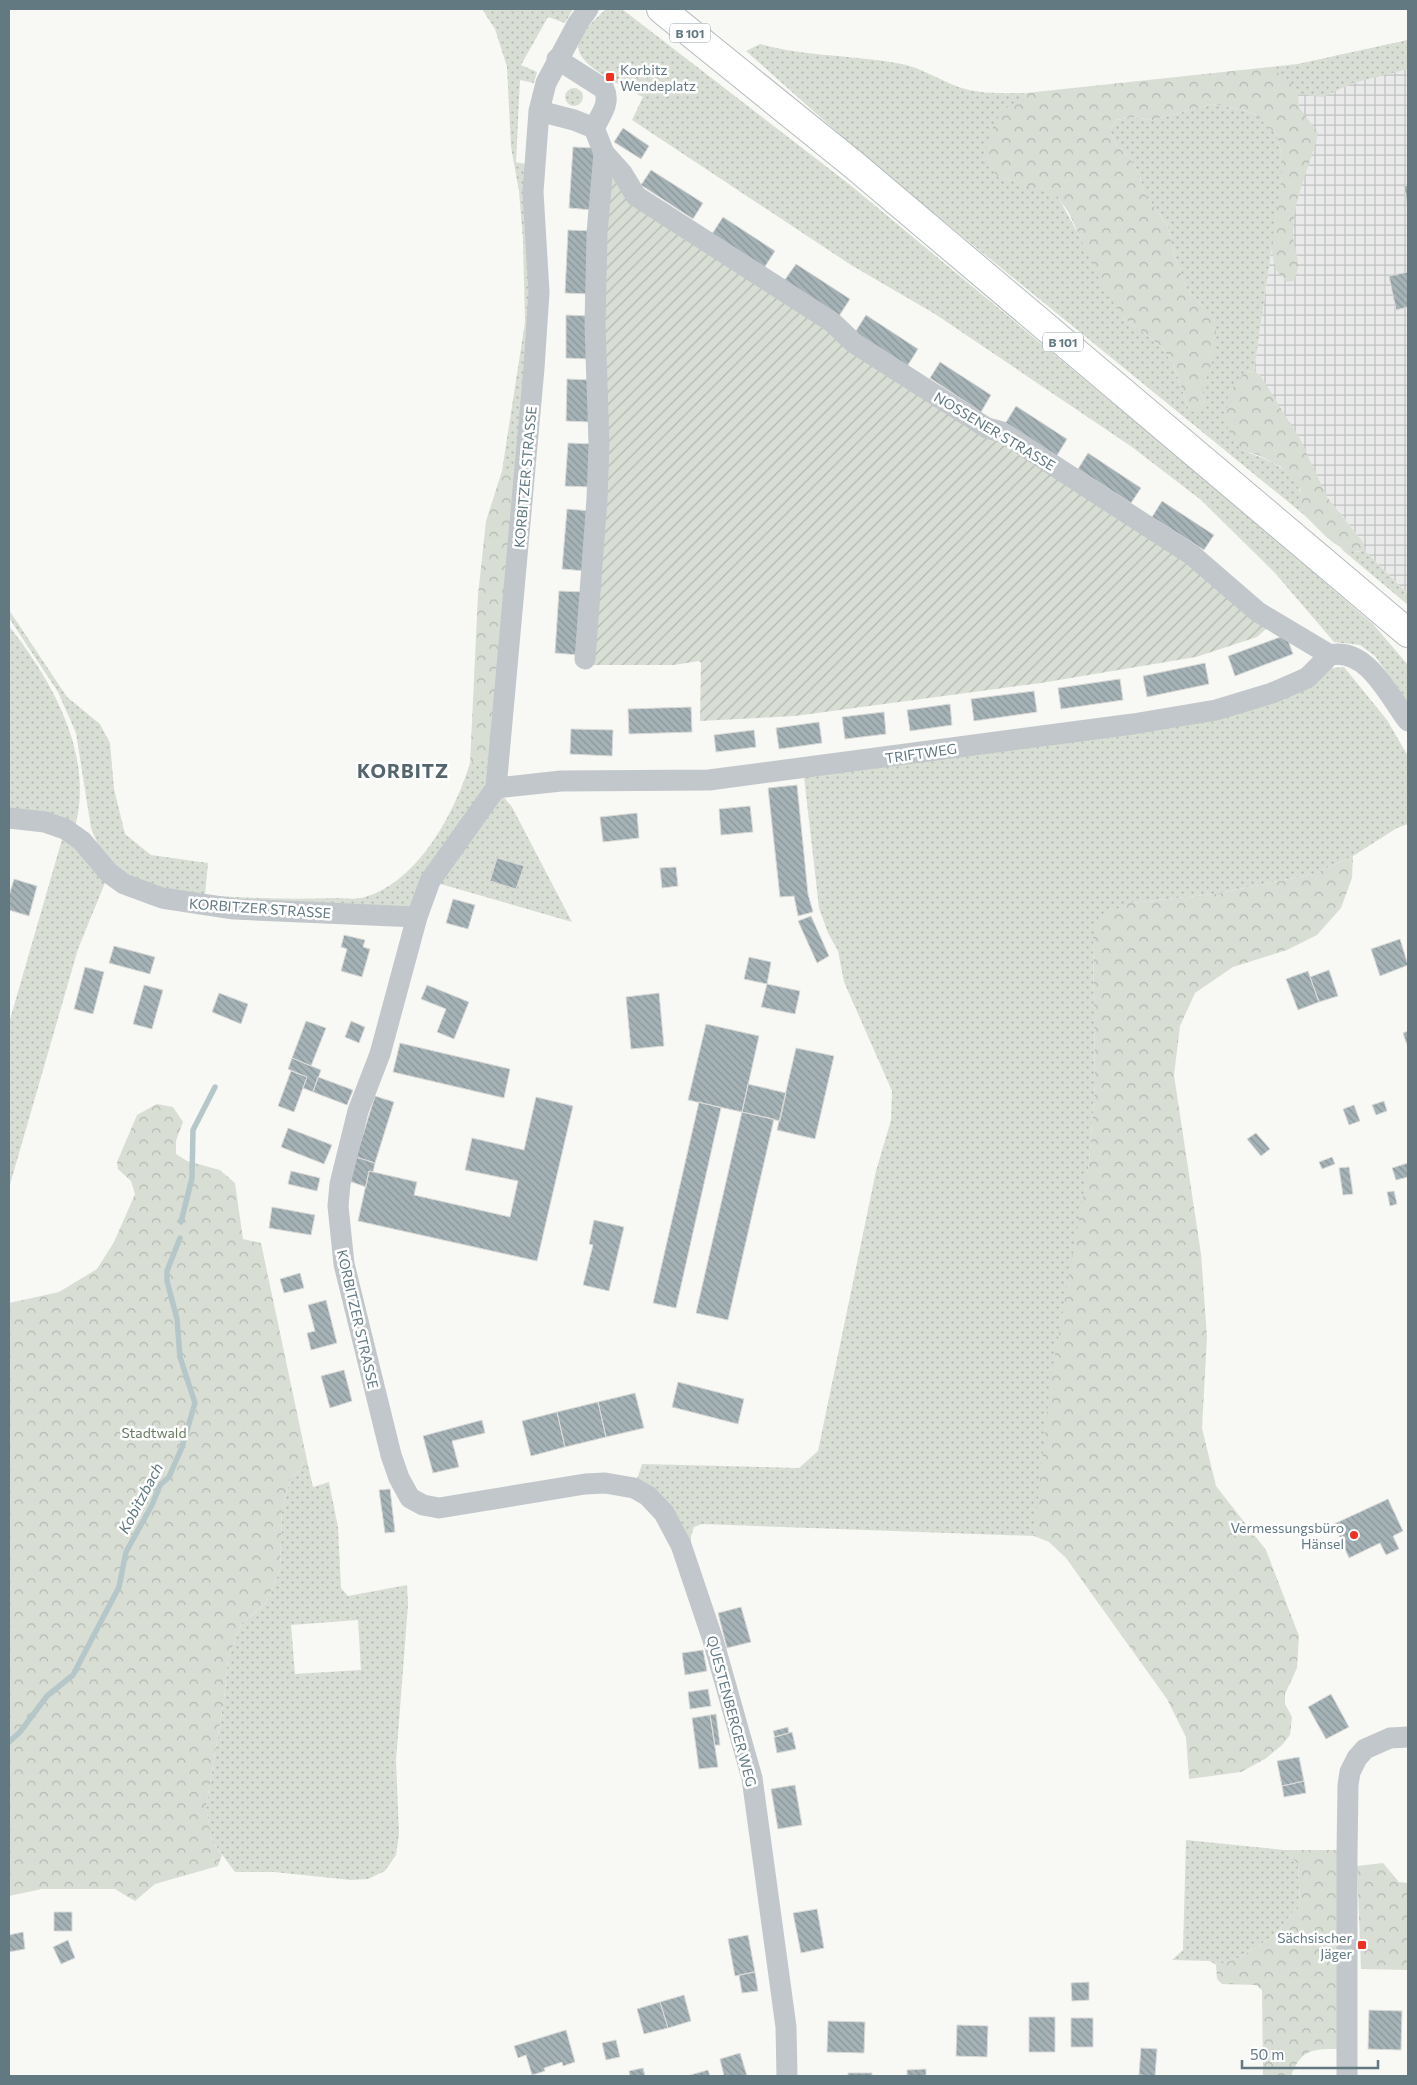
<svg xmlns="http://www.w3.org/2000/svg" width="1417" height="2085" viewBox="0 0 1417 2085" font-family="Commissioner,sans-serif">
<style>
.industrial{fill:url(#industrial-grid)}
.grass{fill:url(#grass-dots);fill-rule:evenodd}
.forest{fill:url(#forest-crowns)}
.garden{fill:url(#garden-furrows)}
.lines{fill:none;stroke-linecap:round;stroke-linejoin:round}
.stream{stroke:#b6c7c9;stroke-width:5.5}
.building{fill:url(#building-back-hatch);stroke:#dadad8}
.major-casing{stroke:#b4bbbe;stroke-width:30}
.minor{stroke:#c1c7ca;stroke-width:21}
.major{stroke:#fff;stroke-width:28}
.poi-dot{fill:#ed3221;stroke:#fff;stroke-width:2}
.labels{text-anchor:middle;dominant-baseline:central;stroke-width:5;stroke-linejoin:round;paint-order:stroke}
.shield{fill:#fff;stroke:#91a1a8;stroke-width:1}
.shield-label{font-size:12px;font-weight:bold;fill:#627982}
.poi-label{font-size:14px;fill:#627982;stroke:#fff;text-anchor:end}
.street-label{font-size:14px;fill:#627982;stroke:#fff}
.park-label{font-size:14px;fill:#697a61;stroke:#fff}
.water-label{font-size:15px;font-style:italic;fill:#5d787c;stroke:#fff}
.district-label{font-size:19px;font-weight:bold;letter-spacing:1px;fill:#54656d;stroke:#fff}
</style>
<defs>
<pattern id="industrial-grid" width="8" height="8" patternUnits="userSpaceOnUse" patternTransform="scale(1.25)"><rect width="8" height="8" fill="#e9eae9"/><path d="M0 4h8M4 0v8" fill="none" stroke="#c0c2c2"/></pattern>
<pattern id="grass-dots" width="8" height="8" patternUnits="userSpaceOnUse" patternTransform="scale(1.25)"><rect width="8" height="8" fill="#d9ded4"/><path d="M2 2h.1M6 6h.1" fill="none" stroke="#b3b9b1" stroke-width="1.8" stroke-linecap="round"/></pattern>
<pattern id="forest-crowns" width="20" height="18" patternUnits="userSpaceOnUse" patternTransform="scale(1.25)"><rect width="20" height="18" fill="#d9ded4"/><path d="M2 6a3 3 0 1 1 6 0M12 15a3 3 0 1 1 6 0" fill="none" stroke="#b3b9b1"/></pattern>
<pattern id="garden-furrows" width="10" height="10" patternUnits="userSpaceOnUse" patternTransform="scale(1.25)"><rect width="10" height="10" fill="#d9ded4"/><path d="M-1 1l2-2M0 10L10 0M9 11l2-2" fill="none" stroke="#b3b9b1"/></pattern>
<pattern id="building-back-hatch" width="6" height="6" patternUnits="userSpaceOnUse" patternTransform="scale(1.25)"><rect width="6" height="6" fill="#a5b2b6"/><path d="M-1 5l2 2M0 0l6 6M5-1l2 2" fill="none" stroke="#8a9699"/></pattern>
</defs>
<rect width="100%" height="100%" fill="#f8f8f5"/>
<path class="industrial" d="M 1408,40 L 1408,594 L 1364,550 L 1363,542 L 1327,497 L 1260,375 L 1254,371 L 1298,64 Z"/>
<path class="grass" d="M 482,9 L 573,9 L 565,23 L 548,17 L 521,65 L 537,72 L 534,83 L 520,80 L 516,162 L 529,165 L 532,287 L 521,475 L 512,471 L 502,471 L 525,322 L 523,240 L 519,191 L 511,147 L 507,67 L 495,29 Z
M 622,9 L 849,184 L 1226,497 L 1373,624 L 1408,665 L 1408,703 L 1375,656 L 1360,645 L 1334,642 L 1275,573 L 1201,500 L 1132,447 L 935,314 L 851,265 L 632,120 L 643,97 C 628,88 571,64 579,43 C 584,29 595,19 605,10 Z
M 1408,40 L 1408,69 L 1353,83 L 1323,97 L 1298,94 L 1294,87 L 1270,67 L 1298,64 Z
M 760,44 C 806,57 855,55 902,64 C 920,68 935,77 951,84 C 975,95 1001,93 1026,93 L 1018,103 L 1002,113 L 998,176 L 1057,195 L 1124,318 L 1162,347 L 1174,366 L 1189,410 L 1204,404 L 1202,390 L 1207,370 L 1202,305 L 1187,289 L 1177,263 L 1167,225 L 1143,191 L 1140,176 L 1130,158 L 1116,145 L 1110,130 L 1116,120 L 1133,117 L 1153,120 L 1212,104 L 1240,109 L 1256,115 L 1277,135 L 1282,158 L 1282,176 L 1254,371 L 1245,372 L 1241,450 C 1260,456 1294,469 1300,491 C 1302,498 1302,507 1303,514 L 865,157 L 746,51 Z
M565 97a9 9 0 1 1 18 0a9 9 0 1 1-18 0Z
M 1340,548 L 1358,552 L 1364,550 L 1408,594 L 1408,605 Z
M 9,610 L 67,697 L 100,724 L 110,743 L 114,789 L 125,834 L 151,855 L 208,863 L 205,895 C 248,898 291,900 335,898 C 344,898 356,900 365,897 C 419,881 455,812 470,763 L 490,757 L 496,788 L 512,807 L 572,922 L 430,881 L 417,917 L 234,909 L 109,873 L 78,949 L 9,1188 L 9,1023 L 65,829 L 9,818 L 9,626 C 54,683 97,760 73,834 L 102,854 L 91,828 L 76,733 L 58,692 L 9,618 Z
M 1330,655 L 1332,668 L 1344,667 L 1387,720 L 1408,756 L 1408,824 L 1397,828 L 1353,856 L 1314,874 L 1214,894 L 1129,903 L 1093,939 L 1095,1085 L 1089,1163 L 1034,1536 L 702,1524 L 694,1527 L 691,1536 L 691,1548 L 634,1488 L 642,1464 L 799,1468 L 818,1451 L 876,1171 L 891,1120 L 892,1091 L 844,982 L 838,951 L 828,933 L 819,908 L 803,768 L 1216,710 Z
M 308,1465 L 313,1487 L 329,1482 L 338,1527 L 341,1588 L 348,1596 L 407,1585 L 408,1605 L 396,1760 L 399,1834 L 396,1855 L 385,1871 L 368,1879 L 351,1880 L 274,1872 L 235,1872 L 212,1841 L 206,1807 L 224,1699 L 228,1659 L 241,1624 L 266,1603 L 280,1570 L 282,1508 L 291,1477 ZM 358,1620 L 361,1670 L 295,1674 L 291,1625 Z
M 1186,1840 L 1284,1850 L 1298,1864 L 1300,1903 L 1275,1935 L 1239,1958 L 1216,1965 L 1210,1961 L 1172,1960 L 1183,1950 Z"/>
<path class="forest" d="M 1270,67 L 1286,78 L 1294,87 L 1298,94 L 1299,107 L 1318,133 C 1311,166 1293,197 1293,233 C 1293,251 1304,263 1293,281 L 1287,282 L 1276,270 L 1271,248 L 1282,176 L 1282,158 L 1277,135 L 1256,115 L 1240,109 L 1212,104 L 1153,120 L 1133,117 L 1116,120 L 1110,130 L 1116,145 L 1130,158 L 1140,176 L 1143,191 L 1167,225 L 1177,263 L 1187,289 L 1202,305 L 1216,326 L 1216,351 L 1202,390 L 1204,404 L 1199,414 L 1189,410 L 1174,366 L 1162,347 L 1124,318 L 1102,286 L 1069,213 L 1057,196 L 998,176 L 984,162 C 987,146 991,126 1001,113 C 1007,106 1018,103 1026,93 Z
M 1254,371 L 1260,375 L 1300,439 L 1327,497 L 1363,542 L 1364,550 C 1341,559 1319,528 1303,514 L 1300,489 L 1281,467 L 1258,455 L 1241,450 L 1234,442 L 1226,424 L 1228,394 L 1245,372 Z
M 502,471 L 512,471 L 521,475 L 490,757 L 470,763 L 478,595 L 486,521 Z
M 1353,856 L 1352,878 L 1341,908 L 1317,935 L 1287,950 L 1233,967 L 1195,993 L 1180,1026 L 1174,1075 L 1201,1254 L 1207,1337 L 1202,1428 L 1216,1486 L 1266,1550 L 1299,1636 L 1297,1668 L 1285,1694 L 1285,1704 L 1292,1717 L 1290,1735 L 1282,1745 L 1265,1759 L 1241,1772 L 1189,1779 L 1186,1737 L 1167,1699 L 1066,1558 L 1049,1542 L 1034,1536 L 1051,1377 L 1089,1163 L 1095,1085 L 1093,939 L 1096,919 L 1129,903 L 1214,894 L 1314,874 Z
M 157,1104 L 173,1107 L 183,1122 L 176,1141 L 176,1154 L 187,1161 L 220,1170 L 235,1183 L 243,1239 L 261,1243 L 308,1465 L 291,1477 L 282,1508 L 280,1570 L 266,1603 L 241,1624 L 228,1659 L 224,1699 L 206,1807 L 212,1841 L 222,1855 L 218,1866 L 155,1884 L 135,1901 L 115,1889 L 42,1889 L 9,1896 L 9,1303 L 59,1292 L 97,1269 L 114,1242 L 135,1194 L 131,1181 L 118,1169 L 117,1162 L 137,1115 Z
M 1284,1850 L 1338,1850 L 1337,2049 C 1311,2049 1301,2050 1291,2076 L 1263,2076 L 1262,1990 L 1256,1985 L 1222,1984 L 1217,1979 L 1216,1965 L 1239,1958 L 1275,1935 L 1300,1903 L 1298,1864 Z
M 1383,1863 L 1399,1882 L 1408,1883 L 1408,1970 L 1361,1969 L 1357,1866 Z"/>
<path class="garden" d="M 604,153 L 636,196 L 1275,621 L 1257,637 L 1196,657 L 1041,683 L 795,716 L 700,721 L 701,663 L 699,661 L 674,665 L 587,665 Z"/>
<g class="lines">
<path class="stream" d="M 181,1222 L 192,1178 L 193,1130 L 215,1087
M 9,1742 L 20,1732 L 47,1696 L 73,1675 L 119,1587 L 126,1552 L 152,1505 L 160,1485 L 169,1477 L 182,1447 L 195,1403 L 180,1357 L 177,1319 L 167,1281 L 167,1271 L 180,1238"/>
</g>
<path class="building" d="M 623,128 L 649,146 L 641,159 L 614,142 Z
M 573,147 L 597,148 L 593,210 L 569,208 Z
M 651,170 L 703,203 L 693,219 L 641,185 Z
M 1408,185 L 1408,208 L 1404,186 Z
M 723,217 L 775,251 L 764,268 L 712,234 Z
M 568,230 L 592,231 L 590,294 L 565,293 Z
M 796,264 L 850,299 L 839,316 L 784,281 Z
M 1408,272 L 1408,307 L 1396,310 L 1389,276 Z
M 566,315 L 590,316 L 590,359 L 566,358 Z
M 866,315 L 918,349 L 906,368 L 854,334 Z
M 940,362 L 991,395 L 981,412 L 930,378 Z
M 567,379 L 592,380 L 591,422 L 566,421 Z
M 1016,406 L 1067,439 L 1056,457 L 1005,424 Z
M 568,443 L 593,444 L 591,487 L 565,486 Z
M 1088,453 L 1141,488 L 1131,503 L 1078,469 Z
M 1162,501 L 1214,535 L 1204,550 L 1152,517 Z
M 567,509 L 591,511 L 586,571 L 562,569 Z
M 559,591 L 584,592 L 579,655 L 555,653 Z
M 1286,635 L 1293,654 L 1235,676 L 1228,656 Z
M 1205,663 L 1209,684 L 1147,697 L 1143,676 Z
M 1120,679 L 1123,700 L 1061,709 L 1058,688 Z
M 1034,691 L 1037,712 L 974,721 L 971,699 Z
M 950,704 L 952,725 L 910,731 L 907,710 Z
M 691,707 L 692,732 L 629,734 L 628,709 Z
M 884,712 L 886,734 L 845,739 L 842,717 Z
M 819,722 L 822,743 L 779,749 L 776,728 Z
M 571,729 L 613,730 L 612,756 L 570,754 Z
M 754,730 L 756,747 L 716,752 L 714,735 Z
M 797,785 L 808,894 L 813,912 L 798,916 L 794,896 L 780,897 L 768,788 Z
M 750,806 L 753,832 L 721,835 L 719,809 Z
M 637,813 L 639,838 L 603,842 L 600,817 Z
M 497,858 L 524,866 L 516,889 L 490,881 Z
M 676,867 L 678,886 L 662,888 L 660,868 Z
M 14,879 L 37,886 L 29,916 L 9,910 L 9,896 Z
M 453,899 L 475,905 L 468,929 L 446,923 Z
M 811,916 L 829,956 L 817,963 L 798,921 Z
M 344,935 L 365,940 L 363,947 L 370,949 L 362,977 L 341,971 L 347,949 L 341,947 Z
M 1400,939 L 1408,965 L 1380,976 L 1371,949 Z
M 114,946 L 155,957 L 150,974 L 109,963 Z
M 749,957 L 771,962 L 767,984 L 744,979 Z
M 85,967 L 104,972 L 93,1014 L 74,1009 Z
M 1329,970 L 1338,996 L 1319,1002 L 1310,977 Z
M 1308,971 L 1319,1002 L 1298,1010 L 1286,979 Z
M 767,984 L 800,991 L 795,1014 L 761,1007 Z
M 144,985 L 163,990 L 152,1029 L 133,1024 Z
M 427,985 L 469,1002 L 454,1039 L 437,1032 L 446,1009 L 421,999 Z
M 219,993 L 248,1004 L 241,1024 L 212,1012 Z
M 659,993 L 664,1046 L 631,1049 L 626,997 Z
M 306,1021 L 326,1028 L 311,1066 L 292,1058 Z
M 351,1021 L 365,1027 L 359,1043 L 345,1037 Z
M 706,1024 L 759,1036 L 742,1112 L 688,1100 Z
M 1408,1031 L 1408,1048 L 1403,1033 Z
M 400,1043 L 510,1069 L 504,1098 L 393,1072 Z
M 796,1048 L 834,1056 L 815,1139 L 777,1130 Z
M 292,1058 L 321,1070 L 313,1092 L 303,1088 L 307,1077 L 288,1069 Z
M 291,1071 L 307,1077 L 294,1112 L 278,1106 Z
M 318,1077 L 353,1090 L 347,1105 L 313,1092 Z
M 748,1084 L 786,1093 L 780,1121 L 742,1112 Z
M 375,1096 L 394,1102 L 375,1163 L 356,1157 Z
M 536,1097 L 573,1106 L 537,1261 L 358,1221 L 369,1171 L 417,1182 L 414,1195 L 510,1217 L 518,1181 L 465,1170 L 472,1138 L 524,1150 Z
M 1384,1101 L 1387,1111 L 1376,1115 L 1372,1105 Z
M 699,1102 L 721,1108 L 676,1308 L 653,1303 Z
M 1354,1105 L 1360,1121 L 1349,1125 L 1343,1109 Z
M 742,1112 L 774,1119 L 728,1320 L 696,1313 Z
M 288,1128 L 332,1145 L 324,1164 L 281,1147 Z
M 1256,1133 L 1270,1149 L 1261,1156 L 1247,1139 Z
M 356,1157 L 375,1163 L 373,1172 L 369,1171 L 366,1187 L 349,1181 Z
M 1332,1157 L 1335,1164 L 1322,1169 L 1319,1162 Z
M 1408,1163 L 1408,1177 L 1396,1180 L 1392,1168 Z
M 1349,1167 L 1353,1194 L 1343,1195 L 1339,1168 Z
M 291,1171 L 320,1178 L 317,1191 L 288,1184 Z
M 1394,1191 L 1397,1204 L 1390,1206 L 1387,1192 Z
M 272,1207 L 315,1215 L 311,1235 L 269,1228 Z
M 594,1220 L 624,1227 L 609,1291 L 583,1285 L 593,1245 L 589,1244 Z
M 300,1273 L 304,1288 L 284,1293 L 280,1279 Z
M 326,1300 L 337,1343 L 311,1350 L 307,1333 L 315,1331 L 308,1305 Z
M 344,1370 L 352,1401 L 330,1408 L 321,1376 Z
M 678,1382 L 744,1399 L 738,1424 L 672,1407 Z
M 635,1393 L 644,1428 L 606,1437 L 598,1402 Z
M 598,1402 L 606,1437 L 565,1447 L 557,1412 Z
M 557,1412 L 565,1447 L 531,1456 L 522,1421 Z
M 482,1420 L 485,1433 L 452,1441 L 459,1467 L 433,1473 L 423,1436 Z
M 390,1489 L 395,1532 L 385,1533 L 379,1490 Z
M 1388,1499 L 1403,1531 L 1393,1536 L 1399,1549 L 1386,1555 L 1380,1543 L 1349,1558 L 1334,1524 Z
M 741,1607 L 751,1642 L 727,1648 L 718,1613 Z
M 703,1650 L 707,1671 L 685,1675 L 682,1653 Z
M 708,1689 L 711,1706 L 690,1709 L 688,1692 Z
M 1331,1694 L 1349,1727 L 1326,1739 L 1308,1707 Z
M 716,1714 L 720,1745 L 715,1745 L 710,1715 Z
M 710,1715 L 718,1767 L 699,1769 L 692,1718 Z
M 788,1727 L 789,1733 L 775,1737 L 773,1731 Z
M 792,1732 L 796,1749 L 777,1753 L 774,1737 Z
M 1299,1757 L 1304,1781 L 1282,1786 L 1277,1761 Z
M 1304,1781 L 1306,1793 L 1284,1797 L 1282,1786 Z
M 795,1785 L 802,1825 L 778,1829 L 771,1789 Z
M 817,1909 L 824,1948 L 801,1953 L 793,1913 Z
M 54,1912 L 72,1912 L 72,1931 L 54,1931 Z
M 23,1932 L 25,1949 L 9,1952 L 9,1935 Z
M 748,1935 L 755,1972 L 735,1976 L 728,1939 Z
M 68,1940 L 75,1958 L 61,1964 L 53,1947 Z
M 755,1972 L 758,1991 L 742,1993 L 739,1975 Z
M 1089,1982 L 1089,2000 L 1072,2001 L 1071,1983 Z
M 684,1995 L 691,2021 L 668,2028 L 660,2002 Z
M 660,2002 L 668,2028 L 644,2034 L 637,2009 Z
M 1369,2010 L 1402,2011 L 1401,2050 L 1368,2049 Z
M 1029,2017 L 1055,2017 L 1055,2052 L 1029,2052 Z
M 1071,2018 L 1093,2018 L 1093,2047 L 1071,2047 Z
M 828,2021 L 865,2022 L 864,2053 L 827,2052 Z
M 957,2025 L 988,2026 L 987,2057 L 956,2056 Z
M 566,2030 L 575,2062 L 563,2066 L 562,2062 L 544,2068 L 545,2071 L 532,2075 L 526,2055 L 518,2058 L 514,2046 Z
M 616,2040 L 620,2057 L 606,2060 L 602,2043 Z
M 1141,2048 L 1157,2049 L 1155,2076 L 1139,2075 Z
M 740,2053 L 747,2076 L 724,2076 L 720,2059 Z
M 643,2068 L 645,2076 L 630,2076 L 629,2071 Z
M 926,2069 L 926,2076 L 907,2076 L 907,2070 Z
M 708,2070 L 710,2076 L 687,2076 Z
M 848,2073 L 872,2073 L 872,2076 L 848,2076 Z"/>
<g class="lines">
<defs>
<path id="major" d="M 661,9 L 854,165 L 1408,633"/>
</defs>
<use href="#major" class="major-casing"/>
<path class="minor" d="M 588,9 L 578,23 L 546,83 L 539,111 L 533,192 L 539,292 L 534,368 L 496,788 L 430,881 L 417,917 L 380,1054 L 358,1111 L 340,1184 L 338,1206 L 344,1264 L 391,1455 L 399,1478 L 410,1498 L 423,1505 L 439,1508 L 585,1484 L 605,1483 L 634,1488 L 648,1496 L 664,1513 L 681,1545 L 713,1640 L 752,1778 L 786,2027 L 787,2076
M 557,59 L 604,89 C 611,103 600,116 594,128
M 539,111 L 574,120 L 594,128 L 604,153 L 597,233 L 595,325 L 599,443 L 597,499 L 585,659
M 604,153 L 622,173 L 636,196 L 832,322 L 854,343 L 987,428 L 1002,432 L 1192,555 L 1258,612 L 1330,655 C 1367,647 1389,696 1408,721
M 496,788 L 561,781 L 709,780 L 1133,724 L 1216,710 L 1272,693 L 1307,678 L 1330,655
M 9,818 L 45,822 L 65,829 L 82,841 L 109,873 L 124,884 L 162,898 L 234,909 L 417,917
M 1347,2076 L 1347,1855 L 1348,1785 L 1350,1772 L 1357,1758 L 1365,1749 L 1390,1738 L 1408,1737"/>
<use href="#major" class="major"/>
</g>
<g class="poi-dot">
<rect x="605" y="72" width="10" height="10" rx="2.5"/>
<circle cx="1354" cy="1535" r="5"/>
<rect x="1357" y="1940" width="10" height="10" rx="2.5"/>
</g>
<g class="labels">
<g class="shield">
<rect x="670" y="23.5" width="40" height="19" rx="4"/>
<rect x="1043" y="332.5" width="40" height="19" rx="4"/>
</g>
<g class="shield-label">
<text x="690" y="33">B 101</text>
<text x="1063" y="342">B 101</text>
</g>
<g class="poi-label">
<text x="620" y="69" text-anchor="start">Korbitz<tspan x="620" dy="16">Wendeplatz</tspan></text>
<text x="1344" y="1527">Vermessungsbüro<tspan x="1344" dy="16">Hänsel</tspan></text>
<text x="1352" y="1937">Sächsischer<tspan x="1352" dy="16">Jäger</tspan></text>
</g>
<g class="street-label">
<text transform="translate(995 431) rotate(31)">NOSSENER STRASSE</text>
<text transform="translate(525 477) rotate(-85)">KORBITZER STRASSE</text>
<text transform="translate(921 753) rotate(-8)">TRIFTWEG</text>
<text transform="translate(260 908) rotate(4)">KORBITZER STRASSE</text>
<text transform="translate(358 1319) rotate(77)">KORBITZER STRASSE</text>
<text transform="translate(732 1711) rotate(75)">QUESTENBERGER WEG</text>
</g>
<g class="park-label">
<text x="154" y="1432">Stadtwald</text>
</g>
<g class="water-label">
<text transform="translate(140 1498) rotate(-62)">Kobitzbach</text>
</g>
<g class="district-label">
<text x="403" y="770">KORBITZ</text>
</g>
</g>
<rect width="1417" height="2085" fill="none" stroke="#627982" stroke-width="20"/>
<path d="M1242 2060v8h136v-8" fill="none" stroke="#627982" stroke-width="2.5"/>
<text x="1250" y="2060" font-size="15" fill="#627982" stroke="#ffffff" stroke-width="4" paint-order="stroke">50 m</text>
</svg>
